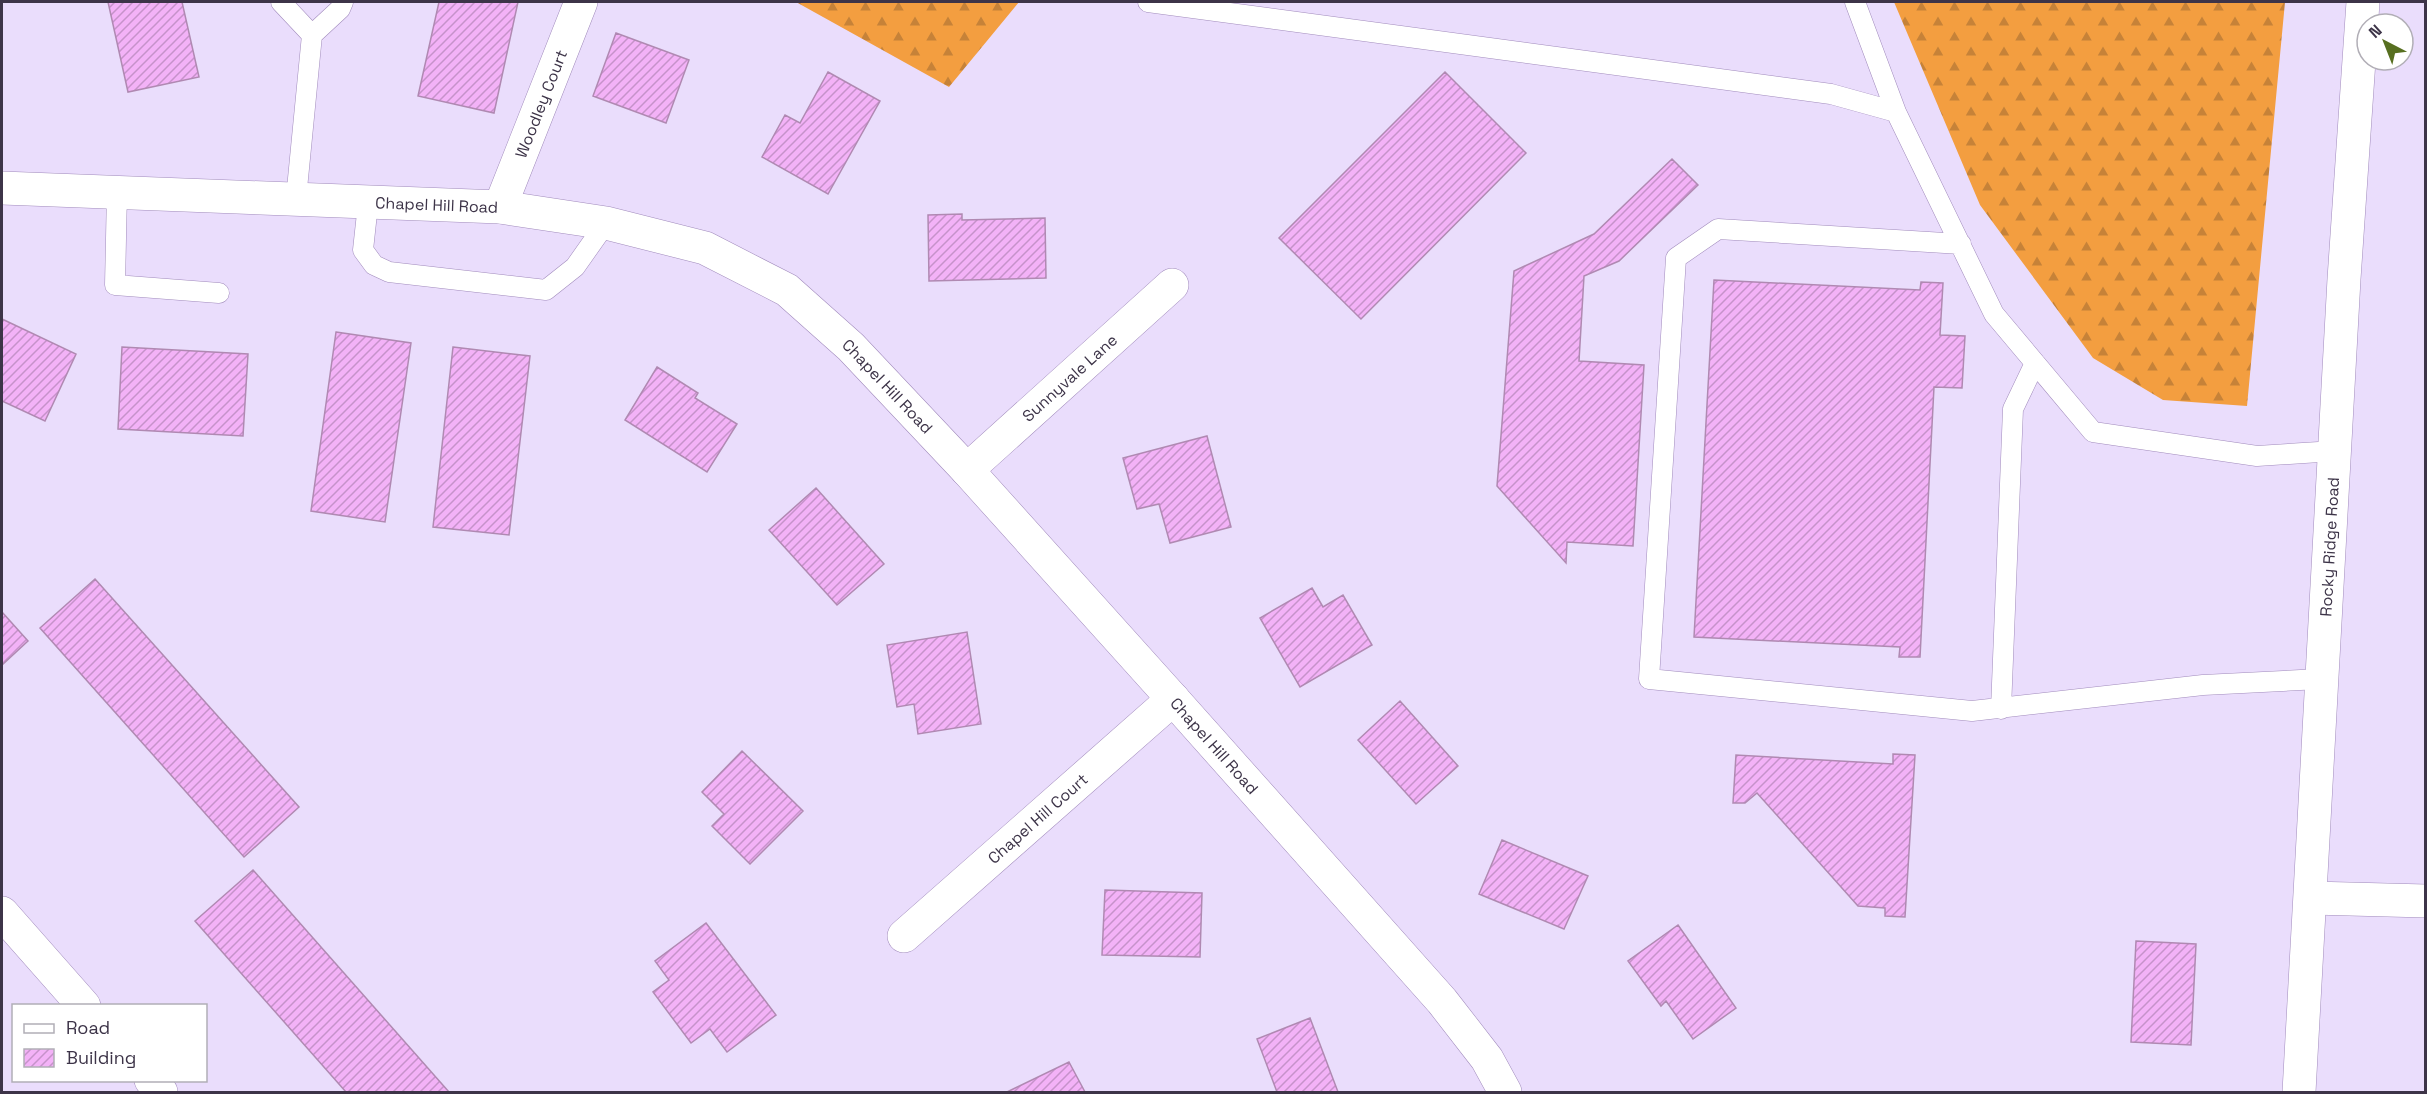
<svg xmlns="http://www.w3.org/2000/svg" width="2427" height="1094" viewBox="0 0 2427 1094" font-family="'Space Grotesk',sans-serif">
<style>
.forest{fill:url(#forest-firs)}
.building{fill:url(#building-hatch);stroke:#b089b2;stroke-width:1.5}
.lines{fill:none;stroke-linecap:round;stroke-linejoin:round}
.lane-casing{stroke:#a18bbc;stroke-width:21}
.street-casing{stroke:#a18bbc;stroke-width:34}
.secondary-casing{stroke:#a18bbc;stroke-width:34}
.lane{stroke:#fff;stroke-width:20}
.street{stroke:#fff;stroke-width:33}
.secondary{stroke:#fff;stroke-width:33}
.labels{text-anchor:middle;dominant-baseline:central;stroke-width:4.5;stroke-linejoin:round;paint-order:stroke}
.street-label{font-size:16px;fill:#3d3448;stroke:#fff}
</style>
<defs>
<pattern id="forest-firs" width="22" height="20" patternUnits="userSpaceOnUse" patternTransform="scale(1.5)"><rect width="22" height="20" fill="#f39e40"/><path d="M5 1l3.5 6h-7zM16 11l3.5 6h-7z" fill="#c68238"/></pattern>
<pattern id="building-hatch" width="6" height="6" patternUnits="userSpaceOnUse" patternTransform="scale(1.5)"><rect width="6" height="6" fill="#f3b2f7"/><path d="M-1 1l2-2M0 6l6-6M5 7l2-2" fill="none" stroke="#c692ca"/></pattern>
</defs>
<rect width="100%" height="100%" fill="#eaddfc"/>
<path class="forest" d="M 796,2 L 1019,2 L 949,87 Z
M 1894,2 L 2285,2 L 2247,406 L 2163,400 L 2093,358 L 1980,205 Z"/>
<path class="building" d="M 108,2 L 182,2 L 199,77 L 128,92 Z
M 439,2 L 518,2 L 494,113 L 418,96 Z
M 616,33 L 689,60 L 666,123 L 593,96 Z
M 828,72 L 880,101 L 828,194 L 762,157 L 785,115 L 800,123 Z
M 1445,72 L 1526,153 L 1361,319 L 1279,238 Z
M 1672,159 L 1698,185 L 1619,261 L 1584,276 L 1579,361 L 1644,365 L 1633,546 L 1567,542 L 1566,563 L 1497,486 L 1514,271 L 1594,234 Z
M 962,214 L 962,220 L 1045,218 L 1046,278 L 929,281 L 928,215 Z
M 1714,280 L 1920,290 L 1921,282 L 1943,283 L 1940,335 L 1965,336 L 1962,388 L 1934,387 L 1920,657 L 1899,657 L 1900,647 L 1694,637 Z
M 2,319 L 76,354 L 45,421 L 2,401 Z
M 336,332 L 411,343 L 385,522 L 311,511 Z
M 122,347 L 248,354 L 243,436 L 118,429 Z
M 453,347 L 530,356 L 509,535 L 433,527 Z
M 657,367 L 698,393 L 695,398 L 737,424 L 707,472 L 625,420 Z
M 1207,436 L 1231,527 L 1170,543 L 1159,504 L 1137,509 L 1123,458 Z
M 816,488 L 884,564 L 837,605 L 769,530 Z
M 95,579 L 299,807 L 244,857 L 40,628 Z
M 1312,588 L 1323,607 L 1343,595 L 1372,645 L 1300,687 L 1260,618 Z
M 2,612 L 28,641 L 2,665 Z
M 967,632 L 981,724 L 918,734 L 914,704 L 897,707 L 887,645 Z
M 1400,701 L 1458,766 L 1416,804 L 1358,740 Z
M 742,751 L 803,811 L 750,864 L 712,826 L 724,814 L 702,792 Z
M 1893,754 L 1915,755 L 1905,917 L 1885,916 L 1885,908 L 1858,906 L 1757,793 L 1745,803 L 1733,803 L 1736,755 L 1893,764 Z
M 1502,840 L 1588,876 L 1564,929 L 1479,894 Z
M 253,870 L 449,1092 L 346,1092 L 195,921 Z
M 1105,890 L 1202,893 L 1200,957 L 1102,955 Z
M 706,923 L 776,1015 L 727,1052 L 710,1029 L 691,1043 L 653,992 L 669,980 L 655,961 Z
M 1678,925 L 1736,1008 L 1693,1039 L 1666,1001 L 1661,1006 L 1628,961 Z
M 2136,941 L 2196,944 L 2191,1045 L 2131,1042 Z
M 1310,1018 L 1338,1092 L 1277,1092 L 1257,1039 Z
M 1069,1062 L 1085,1092 L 1007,1092 Z"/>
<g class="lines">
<defs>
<path id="lane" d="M 281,2 L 312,35
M 1148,2 L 1831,94 L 1896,112 L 1994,314 L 2093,432 L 2257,456 L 2335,451
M 1855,2 L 1896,112
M 117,192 L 115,285 L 219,293
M 296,199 L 312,35 L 340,9 L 343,2
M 368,204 L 363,250 L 374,265 L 389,272 L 546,290 L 575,267 L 606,223
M 1961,244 L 1718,229 L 1676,258 L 1649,679 L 1972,711 L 2203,685 L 2320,679
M 2001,709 L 2013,409 L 2035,363"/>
<g id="street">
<path id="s1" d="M 2,188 L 500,207 L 606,223 L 705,248 L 787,290 L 851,347 L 967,470 L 1173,699 L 1442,1001 L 1487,1059 L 1505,1092"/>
<path id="s2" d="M 500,207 L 581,2"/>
<path id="s3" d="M 967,470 L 1172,285"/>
<path d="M 2311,898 L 2426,901"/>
<path d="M 2,913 L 84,1006"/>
<path id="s4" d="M 904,936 L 1173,699"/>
<path d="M 151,1080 L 161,1092"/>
</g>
<g id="secondary">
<path id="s5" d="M 2299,1092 L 2344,279 L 2363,2"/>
</g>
</defs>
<use href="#lane" class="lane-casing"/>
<use href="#street" class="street-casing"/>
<use href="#secondary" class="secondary-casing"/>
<use href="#lane" class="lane"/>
<use href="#street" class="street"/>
<use href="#secondary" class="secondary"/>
</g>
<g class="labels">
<g class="street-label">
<text stroke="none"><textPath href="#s2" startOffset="111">Woodley Court</textPath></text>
<text stroke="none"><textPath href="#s1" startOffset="435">Chapel Hill Road</textPath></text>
<text stroke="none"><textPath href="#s3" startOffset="138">Sunnyvale Lane</textPath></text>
<text stroke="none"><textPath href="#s1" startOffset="939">Chapel Hill Road</textPath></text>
<text stroke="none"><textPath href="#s5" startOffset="546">Rocky Ridge Road</textPath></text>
<text stroke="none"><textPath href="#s1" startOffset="1425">Chapel Hill Road</textPath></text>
<text stroke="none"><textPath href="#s4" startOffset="178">Chapel Hill Court</textPath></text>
</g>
</g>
<rect width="2427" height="1094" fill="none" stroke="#3d3448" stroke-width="6"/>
<rect x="12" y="1004" width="195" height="78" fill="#ffffff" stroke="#b1aeb6" stroke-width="1.5"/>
<rect x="24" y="1024" width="30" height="9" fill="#ffffff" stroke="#b1aeb6" stroke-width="1.5"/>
<text x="66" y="1034" font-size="18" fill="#3d3448">Road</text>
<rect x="24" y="1049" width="30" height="18" fill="url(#building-hatch)" stroke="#b1aeb6" stroke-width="1.5"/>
<text x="66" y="1064" font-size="18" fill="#3d3448">Building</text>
<g transform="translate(2385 42) rotate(318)"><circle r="28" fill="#ffffff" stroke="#b1aeb6" stroke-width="1.5"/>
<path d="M0-4.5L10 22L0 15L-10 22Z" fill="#576f20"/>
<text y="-9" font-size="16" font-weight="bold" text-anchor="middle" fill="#3d3448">N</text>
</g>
</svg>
